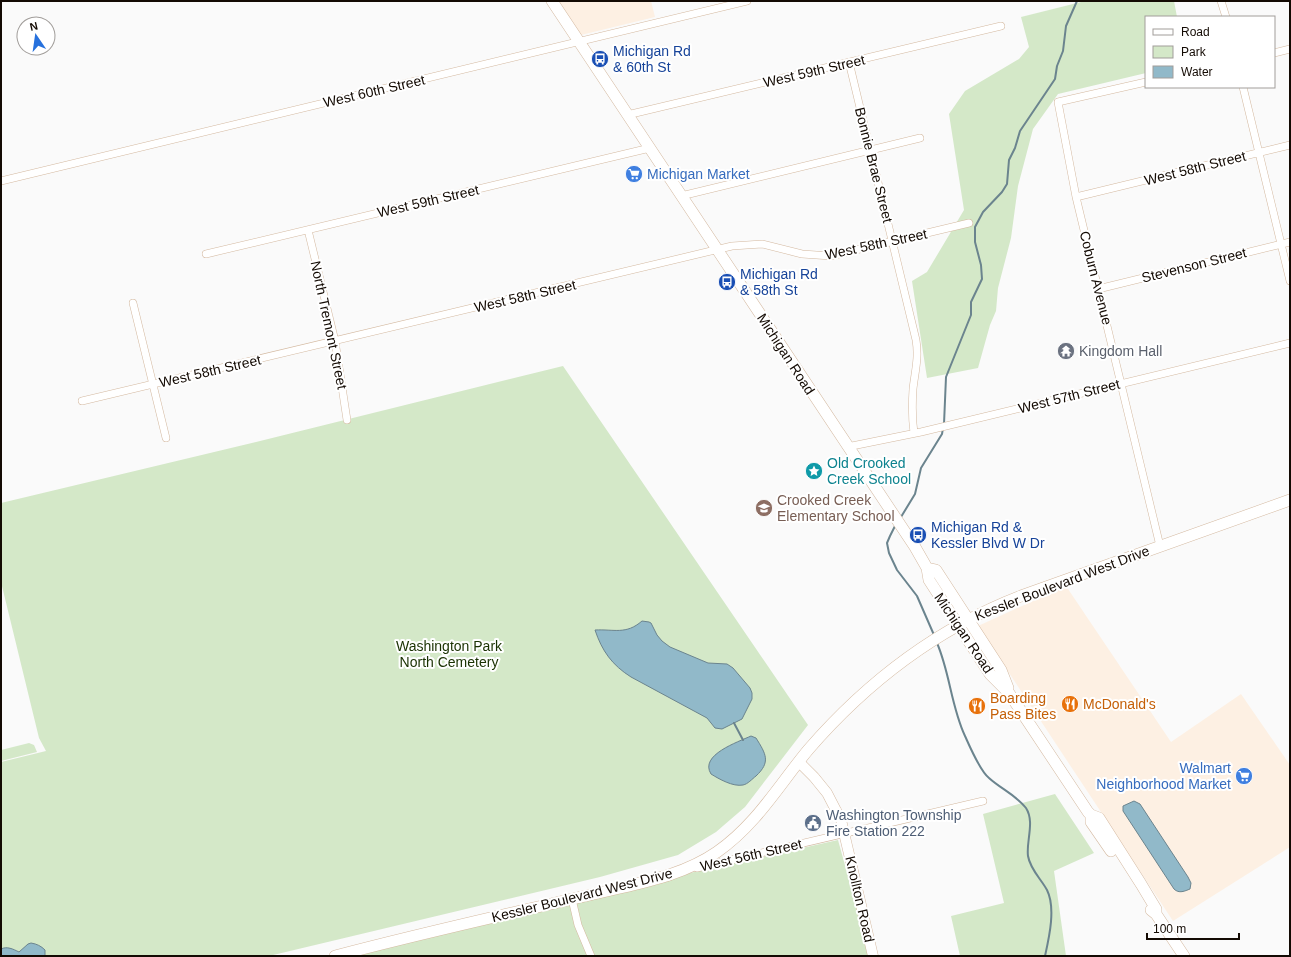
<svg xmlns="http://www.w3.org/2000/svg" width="1291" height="957" viewBox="0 0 1291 957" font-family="Helvetica,sans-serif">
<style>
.built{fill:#fdf0e3}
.green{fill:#d4e8c8}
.water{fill:#91b9c9;stroke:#6b848e}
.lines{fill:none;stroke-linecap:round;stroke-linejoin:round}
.stream{stroke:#6b848e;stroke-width:2}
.street-casing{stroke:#d4b9a0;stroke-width:8}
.secondary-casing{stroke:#d4b9a0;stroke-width:11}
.primary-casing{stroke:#d4b9a0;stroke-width:12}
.street{stroke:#fff;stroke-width:7}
.secondary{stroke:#fff;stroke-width:10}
.primary{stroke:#fff;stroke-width:11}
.labels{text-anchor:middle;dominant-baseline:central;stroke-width:4;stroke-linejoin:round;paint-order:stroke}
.transit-label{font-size:14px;fill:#164399;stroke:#fff;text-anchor:start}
.street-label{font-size:14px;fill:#130a03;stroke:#fff}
.shop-label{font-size:14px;fill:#366cbe;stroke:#fff;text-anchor:start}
.worship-label{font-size:14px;fill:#5b616d;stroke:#fff;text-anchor:start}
.culture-label{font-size:14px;fill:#0d838f;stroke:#fff;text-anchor:start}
.education-label{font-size:14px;fill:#785e54;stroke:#fff;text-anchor:start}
.park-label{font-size:14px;fill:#193101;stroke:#fff}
.food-label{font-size:14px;fill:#c56008;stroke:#fff;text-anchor:start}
.service-label{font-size:14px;fill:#4e5e75;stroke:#fff;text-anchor:start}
</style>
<rect width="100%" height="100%" fill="#fafafa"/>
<path class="built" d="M 559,1 L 651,1 L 655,17 L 581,35 Z
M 1066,586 L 1171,742 L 1241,694 L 1290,765 L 1290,847 L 1173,921 L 978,626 Z"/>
<path class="green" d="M 1085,1 L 1174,1 L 1177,17 L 1146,17 L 1146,73 L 1058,94 L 1033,129 L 1018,186 L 1011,238 L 998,288 L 996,311 L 990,325 L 978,368 L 927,378 L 912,281 L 927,272 L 964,210 L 949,114 L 965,91 L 1019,59 L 1029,47 L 1021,17 Z
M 563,366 L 808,725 L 745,807 L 716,832 L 678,855 L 600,877 L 269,956 L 1,956 L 1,762 L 46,751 L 39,738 L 1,582 L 1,503 L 256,442 Z
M 29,743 L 34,745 L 37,752 L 1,761 L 1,750 Z
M 1055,794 L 1094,853 L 1054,871 L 1066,956 L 960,956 L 951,916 L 1004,903 L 983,814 Z
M 838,840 L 870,956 L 335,956 L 429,931 Z"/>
<path class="water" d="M 642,621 L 649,622 L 651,623 L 657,635 L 662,641 L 670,647 L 708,663 L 727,664 L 733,668 L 750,688 L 752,693 L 752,699 L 742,719 L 722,729 L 715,728 L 707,718 L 631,677 C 612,665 602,651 595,630 C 614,629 626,635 642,621 Z
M 751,736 L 756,738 C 766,754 771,762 756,776 C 752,779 748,784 743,785 C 733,787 719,779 711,774 C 699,755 738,742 751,736 Z
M 1134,801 L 1140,804 L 1188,877 L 1191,883 L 1190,889 C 1185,891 1179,894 1174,889 L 1123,811 L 1123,806 Z
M 31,943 C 37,944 41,946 45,950 L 45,956 L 1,956 L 1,949 C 7,946 13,949 19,952 L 28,944 Z"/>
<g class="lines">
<path class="stream" d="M 944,424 L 946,377 L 971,315 L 971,302 L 982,279 L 981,265 L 975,242 L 975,227 L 983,212 L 1002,192 L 1007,184 L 1009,160 L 1015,148 L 1020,131 L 1055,79 L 1057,66 L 1063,51 L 1066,26 L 1077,1
M 901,517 L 915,494 L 921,468 L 942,434 L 943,428
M 895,526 L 890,536 L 887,543 L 889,553 L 897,570 L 917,596 L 934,635
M 937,643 C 950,673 951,706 965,736 C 970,747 980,771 989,778 C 1001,789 1016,795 1026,808 C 1035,822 1026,841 1028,856 C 1030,869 1041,879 1047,890 C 1056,908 1049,938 1045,956
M 734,723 L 743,740"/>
<defs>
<path id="street" d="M 1221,1 L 1226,17
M 1274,53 L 1290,49
M 849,62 L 916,340 C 919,358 915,371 913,389 C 912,404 912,419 914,433
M 1146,82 L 1058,102 L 1076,197 L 1160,546
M 1243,87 L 1290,281
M 627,115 L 1001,26
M 1,181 L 747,1
M 681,196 L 920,138
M 1076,197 L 1290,145
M 308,230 L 335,341 L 347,420
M 206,254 L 650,148
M 1098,289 L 1290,242
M 133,303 L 166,438
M 82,401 L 732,246 L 762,244 L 802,254 L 831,256 L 969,223
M 847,447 L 921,432 L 1290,343
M 697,868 L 983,801
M 572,899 L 578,925 L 591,956"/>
<path id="secondary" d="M 799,762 L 814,777 L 827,793 L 841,820 L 873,956"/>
<path id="primary" d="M 552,1 L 915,547 L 927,568 L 929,580 L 990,674 L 1009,693 L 1088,812 L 1091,815 L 1099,818 L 1141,884 L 1156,909 L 1156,914
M 927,568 L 936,570 L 1001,670 L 1008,688
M 1091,815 L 1091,822 L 1111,851
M 1151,910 L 1156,914 L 1184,956
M 335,956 C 403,938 472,922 542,906 C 568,900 594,894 620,888 C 654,880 688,872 717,852 C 756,825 779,785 808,750 C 866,683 938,628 1021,596 L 1290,500"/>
</defs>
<use href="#street" class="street-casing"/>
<use href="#secondary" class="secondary-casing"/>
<use href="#primary" class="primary-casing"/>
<use href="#street" class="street"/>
<use href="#secondary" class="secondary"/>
<use href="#primary" class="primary"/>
</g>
<defs>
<symbol id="bus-disc" viewBox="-11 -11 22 22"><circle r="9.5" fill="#1a4fb4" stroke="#fff"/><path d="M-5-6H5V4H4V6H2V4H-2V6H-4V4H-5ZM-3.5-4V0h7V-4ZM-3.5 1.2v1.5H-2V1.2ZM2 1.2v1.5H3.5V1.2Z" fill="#fff"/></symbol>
<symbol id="supermarket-disc" viewBox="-11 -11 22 22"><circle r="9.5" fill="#3f7fe0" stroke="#fff"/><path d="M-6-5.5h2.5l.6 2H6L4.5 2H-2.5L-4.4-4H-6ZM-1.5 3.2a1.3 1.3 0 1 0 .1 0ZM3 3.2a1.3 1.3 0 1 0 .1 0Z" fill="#fff"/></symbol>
<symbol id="temple-disc" viewBox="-11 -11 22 22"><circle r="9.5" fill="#6b7280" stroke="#fff"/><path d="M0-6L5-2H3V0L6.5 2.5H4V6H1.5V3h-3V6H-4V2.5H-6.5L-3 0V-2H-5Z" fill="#fff"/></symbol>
<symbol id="sight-disc" viewBox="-11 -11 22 22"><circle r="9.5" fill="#0f9aa8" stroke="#fff"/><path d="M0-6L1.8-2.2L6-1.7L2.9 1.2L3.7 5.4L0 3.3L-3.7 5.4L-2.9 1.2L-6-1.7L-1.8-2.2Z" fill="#fff"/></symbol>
<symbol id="school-disc" viewBox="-11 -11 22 22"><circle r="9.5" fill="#8d6e63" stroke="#fff"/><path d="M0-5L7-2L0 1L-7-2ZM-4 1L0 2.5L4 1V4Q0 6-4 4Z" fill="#fff"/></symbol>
<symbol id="restaurant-disc" viewBox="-11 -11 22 22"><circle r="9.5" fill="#e8710a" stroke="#fff"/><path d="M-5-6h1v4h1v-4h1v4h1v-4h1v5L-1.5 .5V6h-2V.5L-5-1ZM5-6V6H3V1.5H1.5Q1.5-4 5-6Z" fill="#fff"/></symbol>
<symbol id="civic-disc" viewBox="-11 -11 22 22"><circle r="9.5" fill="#5c6f8a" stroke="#fff"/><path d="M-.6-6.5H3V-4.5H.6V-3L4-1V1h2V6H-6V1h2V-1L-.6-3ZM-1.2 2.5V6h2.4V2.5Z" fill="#fff"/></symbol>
</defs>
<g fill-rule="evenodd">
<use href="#bus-disc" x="590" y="49" width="20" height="20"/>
<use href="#supermarket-disc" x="624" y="164" width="20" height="20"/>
<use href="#bus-disc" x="717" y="272" width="20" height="20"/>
<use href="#temple-disc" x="1056" y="341" width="20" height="20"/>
<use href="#sight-disc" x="804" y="461" width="20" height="20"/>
<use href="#school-disc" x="754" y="498" width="20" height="20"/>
<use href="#bus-disc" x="908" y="525" width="20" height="20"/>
<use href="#restaurant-disc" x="1060" y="694" width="20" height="20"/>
<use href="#restaurant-disc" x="967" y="696" width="20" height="20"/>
<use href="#supermarket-disc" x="1234" y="766" width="20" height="20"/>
<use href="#civic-disc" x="803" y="813" width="20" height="20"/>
</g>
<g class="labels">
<g class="transit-label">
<text x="613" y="51">Michigan Rd<tspan x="613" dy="16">&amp; 60th St</tspan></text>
<text x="740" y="274">Michigan Rd<tspan x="740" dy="16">&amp; 58th St</tspan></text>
<text x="931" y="527">Michigan Rd &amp;<tspan x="931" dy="16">Kessler Blvd W Dr</tspan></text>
</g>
<g class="street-label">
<text transform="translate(814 71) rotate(-13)">West 59th Street</text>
<text transform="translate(374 91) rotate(-13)">West 60th Street</text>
<text transform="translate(874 165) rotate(76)">Bonnie Brae Street</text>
<text transform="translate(1195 168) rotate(-14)">West 58th Street</text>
<text transform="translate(428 201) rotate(-13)">West 59th Street</text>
<text transform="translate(876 244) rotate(-12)">West 58th Street</text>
<text transform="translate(1194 265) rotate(-14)">Stevenson Street</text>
<text transform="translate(1096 278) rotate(76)">Coburn Avenue</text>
<text transform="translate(525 296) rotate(-13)">West 58th Street</text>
<text transform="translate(329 325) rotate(78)">North Tremont Street</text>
<text transform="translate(786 354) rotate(57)">Michigan Road</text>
<text transform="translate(210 371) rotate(-13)">West 58th Street</text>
<text transform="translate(1069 396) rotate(-14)">West 57th Street</text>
<text transform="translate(1062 583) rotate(-21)">Kessler Boulevard West Drive</text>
<text transform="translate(964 633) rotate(56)">Michigan Road</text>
<text transform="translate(751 855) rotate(-13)">West 56th Street</text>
<text transform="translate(582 895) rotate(-14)">Kessler Boulevard West Drive</text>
<text transform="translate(860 899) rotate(77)">Knollton Road</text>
</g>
<g class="shop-label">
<text x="647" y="174">Michigan Market</text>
<text x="1231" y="768" text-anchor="end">Walmart<tspan x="1231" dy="16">Neighborhood Market</tspan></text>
</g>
<g class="worship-label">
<text x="1079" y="351">Kingdom Hall</text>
</g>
<g class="culture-label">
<text x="827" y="463">Old Crooked<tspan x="827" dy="16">Creek School</tspan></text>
</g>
<g class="education-label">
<text x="777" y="500">Crooked Creek<tspan x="777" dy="16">Elementary School</tspan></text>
</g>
<g class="park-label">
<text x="449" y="646">Washington Park<tspan x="449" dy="16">North Cemetery</tspan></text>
</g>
<g class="food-label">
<text x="990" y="698">Boarding<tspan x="990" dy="16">Pass Bites</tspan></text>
<text x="1083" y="704">McDonald's</text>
</g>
<g class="service-label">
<text x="826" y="815">Washington Township<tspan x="826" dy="16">Fire Station 222</tspan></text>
</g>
</g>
<rect width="1291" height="957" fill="none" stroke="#130a03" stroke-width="4"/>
<rect x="1145" y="16" width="130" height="72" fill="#ffffff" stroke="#a19d9a"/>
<rect x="1153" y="29" width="20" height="6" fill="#ffffff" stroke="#a19d9a"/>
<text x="1181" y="36" font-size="12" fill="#130a03">Road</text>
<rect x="1153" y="46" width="20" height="12" fill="#d4e8c8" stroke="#a19d9a"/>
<text x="1181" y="56" font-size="12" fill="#130a03">Park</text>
<rect x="1153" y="66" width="20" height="12" fill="#91b9c9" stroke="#a19d9a"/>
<text x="1181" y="76" font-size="12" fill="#130a03">Water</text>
<g transform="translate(36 36) rotate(347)"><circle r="19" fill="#ffffff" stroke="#a19d9a"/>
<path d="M0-3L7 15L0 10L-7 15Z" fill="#2771dd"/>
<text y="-6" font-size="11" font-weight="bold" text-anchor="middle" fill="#130a03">N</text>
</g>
<path d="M1147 933v6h92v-6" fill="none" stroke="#130a03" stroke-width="2"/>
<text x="1153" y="933" font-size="12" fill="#130a03" stroke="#ffffff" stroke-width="3" paint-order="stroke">100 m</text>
</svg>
